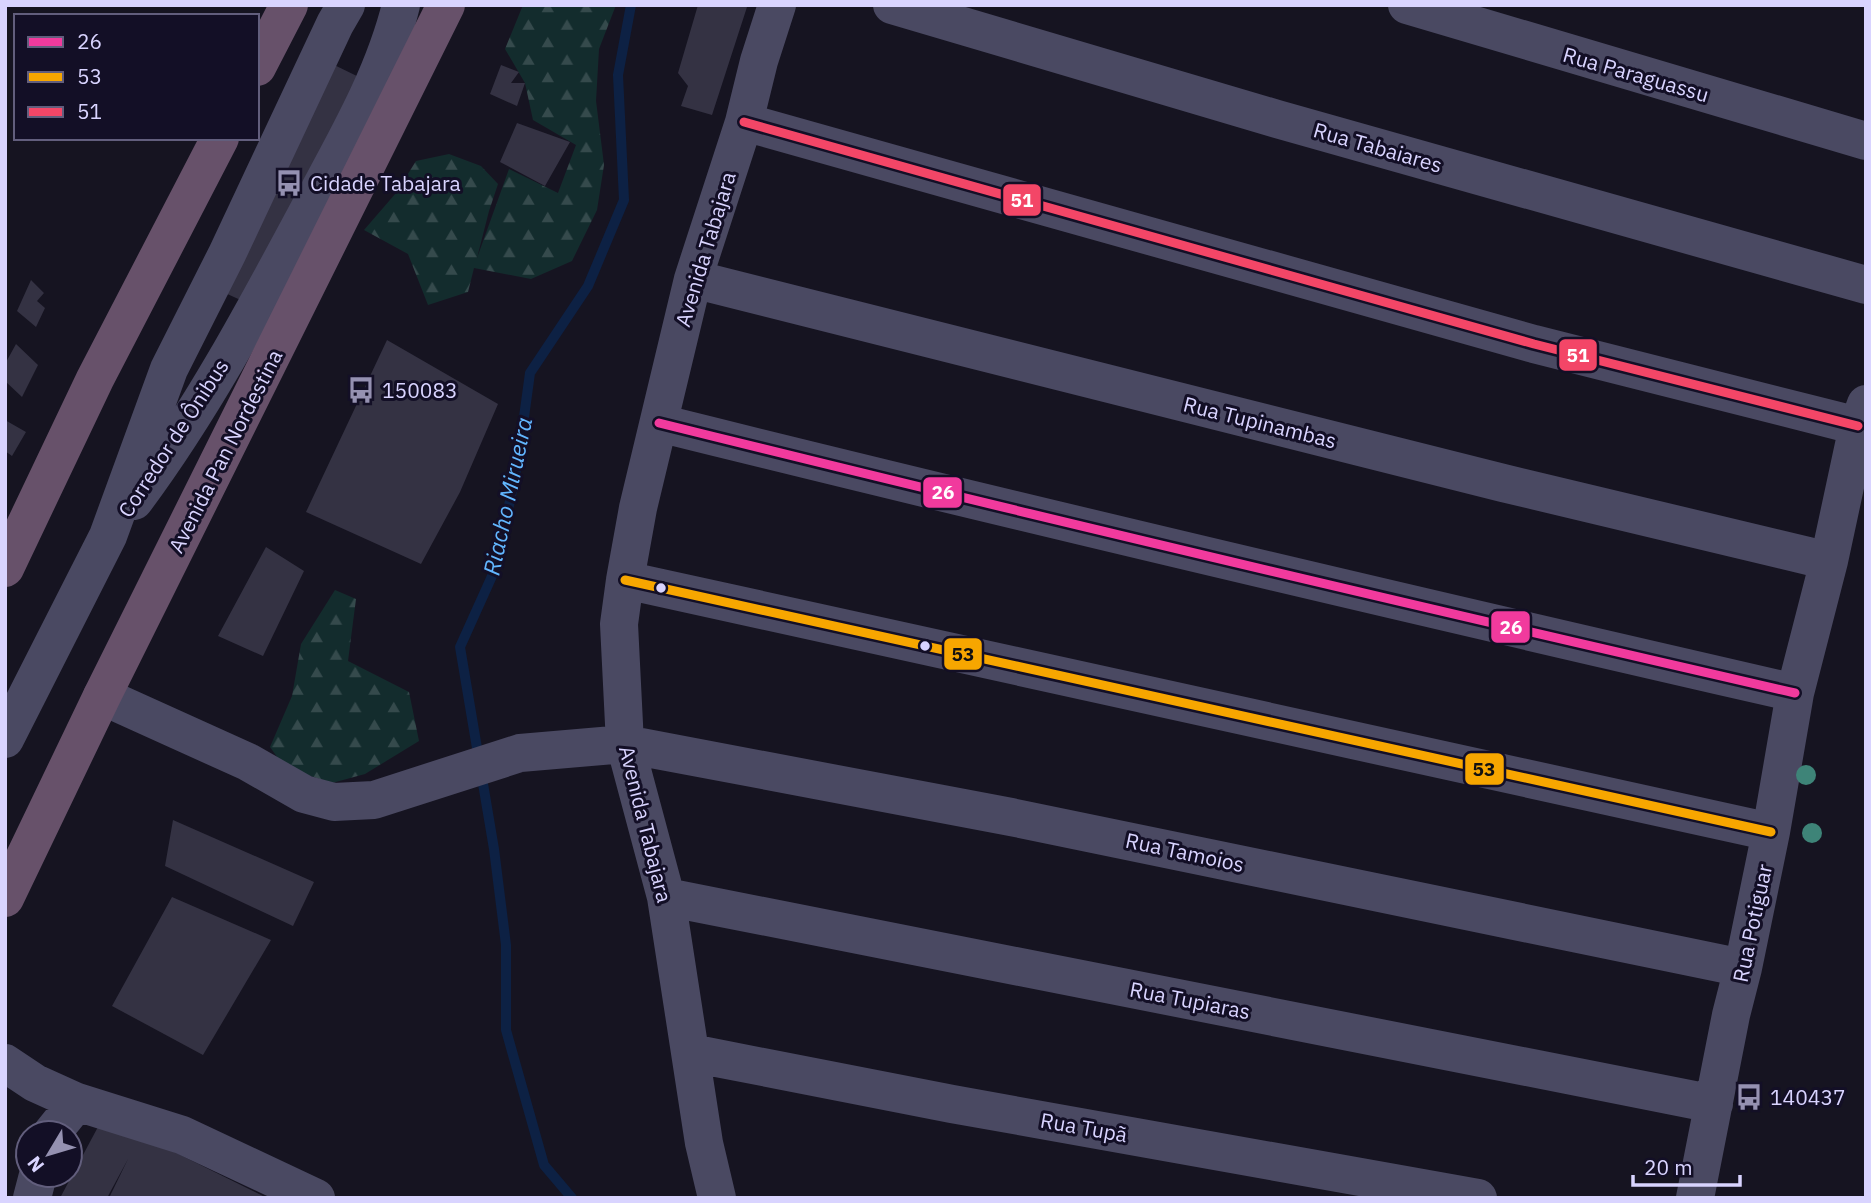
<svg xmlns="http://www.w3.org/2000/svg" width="1871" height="1203" viewBox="0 0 1871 1203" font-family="'IBM Plex Sans',sans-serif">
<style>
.forest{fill:url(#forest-firs)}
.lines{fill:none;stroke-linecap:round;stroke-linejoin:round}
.stream{stroke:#0d2144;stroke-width:10}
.building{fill:#343243}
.minor{stroke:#4a4962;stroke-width:38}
.highway{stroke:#67516a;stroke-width:38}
.bus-1-casing{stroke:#130f26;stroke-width:14}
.bus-2-casing{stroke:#130f26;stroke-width:14}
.bus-3-casing{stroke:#130f26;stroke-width:14}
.bus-1{stroke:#f13a9d;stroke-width:9}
.bus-2{stroke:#f7a600;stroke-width:9}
.bus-3{stroke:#f34667;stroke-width:9}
.tree{fill:#3e8478}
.bus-dot{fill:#d9d4ff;stroke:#130f26;stroke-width:2.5}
.labels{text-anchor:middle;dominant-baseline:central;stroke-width:6;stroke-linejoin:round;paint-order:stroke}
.street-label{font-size:21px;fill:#d9d4ff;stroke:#130f26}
.poi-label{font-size:21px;fill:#d9d4ff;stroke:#130f26;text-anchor:start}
.water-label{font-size:23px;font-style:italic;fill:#62b6ff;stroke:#130f26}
.line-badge{stroke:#130f26;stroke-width:2.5}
.badge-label{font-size:19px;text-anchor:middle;font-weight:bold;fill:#fff}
.pale-badge-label{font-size:19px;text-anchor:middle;font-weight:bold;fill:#111}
</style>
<defs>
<pattern id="forest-firs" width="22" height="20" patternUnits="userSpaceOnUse" patternTransform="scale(1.75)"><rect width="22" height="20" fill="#132c2d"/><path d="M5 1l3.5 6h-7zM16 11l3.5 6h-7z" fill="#354a4c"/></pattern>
</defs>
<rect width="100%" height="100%" fill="#161421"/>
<path class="forest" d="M 523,5 L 616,5 L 599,49 L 596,101 L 604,165 L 597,210 L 572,261 L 531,279 L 474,268 L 468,292 L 428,305 L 408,254 L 364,230 L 396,193 L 416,161 L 449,154 L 481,166 L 498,184 L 489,211 L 477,258 L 509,169 L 558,193 L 576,145 L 533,120 L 525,83 L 505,49 Z
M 335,590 L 356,599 L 348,661 L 409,692 L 419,741 L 365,774 L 332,783 L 285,768 L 270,747 L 292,696 L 301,644 Z"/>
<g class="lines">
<path class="stream" d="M 572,1198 L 544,1165 L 506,1030 L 506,945 L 494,849 L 460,647 L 497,565 L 518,461 L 530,373 L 588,286 L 624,200 L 618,75 L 631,5"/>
</g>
<path class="building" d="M 698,5 L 747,7 L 712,115 L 681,106 L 688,86 L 678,73 Z
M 322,59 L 363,79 L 256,307 L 214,288 Z
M 501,65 L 519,72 L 511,83 L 525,83 L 517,106 L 490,94 Z
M 517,123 L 570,142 L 545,186 L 500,162 Z
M 31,280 L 44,293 L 37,301 L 45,308 L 36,327 L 17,311 Z
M 387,340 L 498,404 L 460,492 L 421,564 L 306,512 Z
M 16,344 L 38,365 L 22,397 L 5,381 L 5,364 Z
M 5,420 L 26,432 L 12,456 L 5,451 Z
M 266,547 L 304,571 L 263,656 L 218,636 Z
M 173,820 L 314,882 L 293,926 L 165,866 Z
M 172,897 L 271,940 L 203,1055 L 112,1006 Z
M 99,1125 L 140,1135 L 267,1198 L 109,1198 L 128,1159 L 107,1198 L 60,1198 Z"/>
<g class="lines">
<path class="minor" d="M 892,5 L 1277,119 L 1866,285
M 1407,5 L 1866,141
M 744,122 L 1534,344 L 1858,426
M 693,279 L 1503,483 L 1829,561
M 659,423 C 1037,517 1416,606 1795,693
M 134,501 C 201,411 254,312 307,213 C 342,147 383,79 401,5
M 625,580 L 1771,832
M 102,696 L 248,762 L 304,794 L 334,802 L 374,800 L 520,753 L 625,744 L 1011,817 L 1743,968
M 5,739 L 108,536 L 169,369 L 227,254 L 335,24 L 346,5
M 666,897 L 1714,1104
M 691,1053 L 952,1104 L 1478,1198
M 5,1063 L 35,1083 L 77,1102 L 182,1135 L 316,1198
M 52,1133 L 77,1102
M 32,1198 L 38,1175
M 717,1198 L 704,1143 L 666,897 L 625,744 L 619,624 L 625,580 L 638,508 L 693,279 L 744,122 L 759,61 L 777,5
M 1695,1198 L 1731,1015 L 1743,968 L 1771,832 L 1795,693 L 1829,561 L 1858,426 L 1866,404"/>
<path class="highway" d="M 257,67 L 289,5
M 5,568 L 95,379 L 220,138
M 5,898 L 102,696 L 446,5"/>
<defs>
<path id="bus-1" d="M 659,423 C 1037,517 1416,606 1795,693"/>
<path id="bus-2" d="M 625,580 L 1771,832"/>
<path id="bus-3" d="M 744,122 L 1534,344 L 1858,426"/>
</defs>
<use href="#bus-1" class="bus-1-casing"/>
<use href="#bus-2" class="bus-2-casing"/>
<use href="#bus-3" class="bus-3-casing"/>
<use href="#bus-1" class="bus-1"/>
<use href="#bus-2" class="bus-2"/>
<use href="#bus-3" class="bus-3"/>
</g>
<g class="tree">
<circle cx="1806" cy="775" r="10"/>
<circle cx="1812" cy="833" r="10"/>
</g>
<defs>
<symbol id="bus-bare" viewBox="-9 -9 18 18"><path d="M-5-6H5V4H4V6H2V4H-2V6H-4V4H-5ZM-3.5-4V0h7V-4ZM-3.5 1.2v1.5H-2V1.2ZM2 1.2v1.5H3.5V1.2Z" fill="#9591b1" stroke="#130f26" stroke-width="2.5" paint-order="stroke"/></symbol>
</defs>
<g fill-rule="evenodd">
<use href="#bus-bare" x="270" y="164" width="38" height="38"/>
<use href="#bus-bare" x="342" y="371" width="38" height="38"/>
<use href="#bus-bare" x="1730" y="1078" width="38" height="38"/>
</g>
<g class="bus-dot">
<circle cx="661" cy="588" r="6"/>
<circle cx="925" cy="646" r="6"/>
</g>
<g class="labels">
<g class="street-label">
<text transform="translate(1636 74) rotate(16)">Rua Paraguassu</text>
<text transform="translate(1378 147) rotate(16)">Rua Tabaiares</text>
<text transform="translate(705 249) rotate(-73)">Avenida Tabajara</text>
<text transform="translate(1260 422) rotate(14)">Rua Tupinambas</text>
<text transform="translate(173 438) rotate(-57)">Corredor de Ônibus</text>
<text transform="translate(225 451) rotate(-63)">Avenida Pan Nordestina</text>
<text transform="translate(646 824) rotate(76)">Avenida Tabajara</text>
<text transform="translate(1185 852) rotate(12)">Rua Tamoios</text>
<text transform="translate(1752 923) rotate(-78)">Rua Potiguar</text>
<text transform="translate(1190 1000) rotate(11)">Rua Tupiaras</text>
<text transform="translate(1084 1127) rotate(10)">Rua Tupã</text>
</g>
<g class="poi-label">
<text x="310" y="183">Cidade Tabajara</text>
<text x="382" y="390">150083</text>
<text x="1770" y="1097">140437</text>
</g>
<g class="water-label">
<text transform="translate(507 496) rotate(-78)">Riacho Mirueira</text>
</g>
</g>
<g class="line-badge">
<rect x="1002" y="183" width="40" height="34" rx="7" fill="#f34667"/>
<rect x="1558" y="338" width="40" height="34" rx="7" fill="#f34667"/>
<rect x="922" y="476" width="41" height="33" rx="7" fill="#f13a9d"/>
<rect x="1490" y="610" width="41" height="34" rx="7" fill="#f13a9d"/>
<rect x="943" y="637" width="40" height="34" rx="7" fill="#f7a600"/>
<rect x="1464" y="752" width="41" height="34" rx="7" fill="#f7a600"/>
</g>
<g class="badge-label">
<text x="1022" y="207">51</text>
<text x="1578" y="362">51</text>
<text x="943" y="499">26</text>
<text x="1511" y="634">26</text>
</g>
<g class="pale-badge-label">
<text x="963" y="661">53</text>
<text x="1484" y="776">53</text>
</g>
<rect width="1871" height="1203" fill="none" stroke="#d9d4ff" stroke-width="14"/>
<rect x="14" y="14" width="245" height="126" fill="#130f26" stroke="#625e7d" stroke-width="2"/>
<rect x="28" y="37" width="35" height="10" fill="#f13a9d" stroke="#625e7d" stroke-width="2"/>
<text x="77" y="49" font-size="21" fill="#d9d4ff">26</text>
<rect x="28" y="72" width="35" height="10" fill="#f7a600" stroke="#625e7d" stroke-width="2"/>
<text x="77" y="84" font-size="21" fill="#d9d4ff">53</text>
<rect x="28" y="107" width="35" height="10" fill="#f34667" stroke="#625e7d" stroke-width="2"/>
<text x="77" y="119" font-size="21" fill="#d9d4ff">51</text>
<g transform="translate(49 1154) rotate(232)"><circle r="33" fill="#130f26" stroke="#625e7d" stroke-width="2"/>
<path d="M0-5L12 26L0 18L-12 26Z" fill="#9591b1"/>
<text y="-10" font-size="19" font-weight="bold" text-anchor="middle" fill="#d9d4ff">N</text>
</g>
<path d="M1633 1175v10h107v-10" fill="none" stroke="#d9d4ff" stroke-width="3.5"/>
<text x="1644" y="1175" font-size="21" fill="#d9d4ff" stroke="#130f26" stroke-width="5" paint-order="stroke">20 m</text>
</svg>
